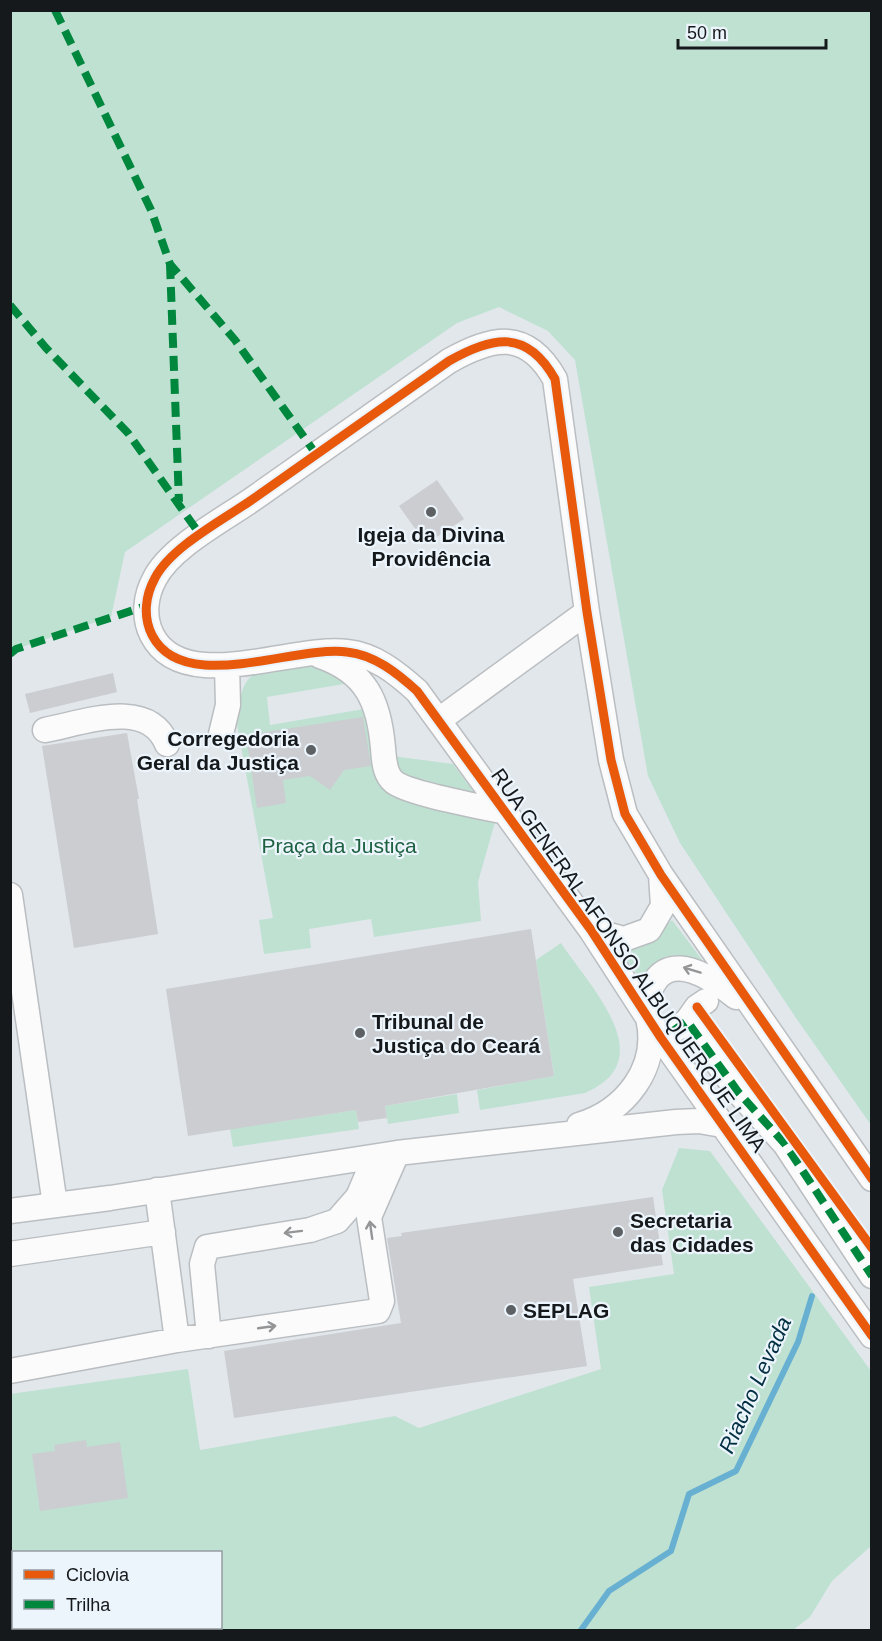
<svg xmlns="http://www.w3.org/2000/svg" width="882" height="1641" viewBox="0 0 882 1641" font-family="Arial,sans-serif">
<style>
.green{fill:#bfe1d1;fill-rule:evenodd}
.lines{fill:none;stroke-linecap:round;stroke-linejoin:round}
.stream{stroke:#68b0d1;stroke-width:6}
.building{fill:#cbcdd1}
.minor-casing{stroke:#babec1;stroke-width:27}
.minor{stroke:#fbfbfc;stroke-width:24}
.quiet{stroke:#00873e;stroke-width:8;stroke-dasharray:15 8;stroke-linecap:butt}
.cycleway-casing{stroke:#ecf4fc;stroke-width:13}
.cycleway{stroke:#e8590c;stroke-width:9}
.oneway{stroke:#949597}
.poi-dot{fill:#5d6164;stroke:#ecf4fc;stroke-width:2}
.labels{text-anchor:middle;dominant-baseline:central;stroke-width:4.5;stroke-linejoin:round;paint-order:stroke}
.poi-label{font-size:21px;font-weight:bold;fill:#16191b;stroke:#ecf4fc;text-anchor:start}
.park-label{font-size:21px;fill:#1d6141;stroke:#ecf4fc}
.street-label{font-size:21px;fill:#16191b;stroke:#ecf4fc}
.water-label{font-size:22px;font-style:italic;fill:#022f42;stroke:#ecf4fc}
</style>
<rect width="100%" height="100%" fill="#e2e7ec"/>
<path class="green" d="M 11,10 L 871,11 L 871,1125 L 796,1018 L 680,843 L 648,776 L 575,360 L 548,331 L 499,307 L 457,323 L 125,552 L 111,617 L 16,649 L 11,654 Z
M 318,665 L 350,683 L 267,697 L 270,725 L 370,708 L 379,772 L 489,814 L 495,822 L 478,882 L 481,921 L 374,937 L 371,919 L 309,929 L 311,948 L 264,954 L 259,920 L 273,918 L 237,725 C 240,708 238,686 253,675 Z
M 392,756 L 453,764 L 479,799 C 450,792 402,788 392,756 Z
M 672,920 L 703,961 C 671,950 658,952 644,984 L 616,945 L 645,945 Z
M 561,943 C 590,987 663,1060 585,1093 L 480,1110 L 477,1090 L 554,1076 L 536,960 Z
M 457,1094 L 459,1113 L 388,1124 L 385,1106 Z
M 356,1110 L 359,1129 L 233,1147 L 230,1129 Z
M 679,1148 L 710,1151 L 871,1371 L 871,1546 L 832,1581 L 810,1617 L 793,1630 L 11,1630 L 10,1394 L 188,1369 L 200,1450 L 395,1416 L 419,1428 L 601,1369 L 589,1287 L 674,1274 L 662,1190 ZM 14,1552 L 220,1552 L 220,1628 L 14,1628 Z"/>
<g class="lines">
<path class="stream" d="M 581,1630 L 609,1591 L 671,1551 L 689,1494 L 736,1471 L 798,1342 L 812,1296"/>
</g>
<path class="building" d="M 437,480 L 464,519 L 426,544 L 399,506 Z
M 113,673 L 117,692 L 30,713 L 25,694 Z
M 363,717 L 371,766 L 344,770 L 330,790 L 310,776 L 283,780 L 286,803 L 257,808 L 246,735 Z
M 127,733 L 139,799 L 137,799 L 158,934 L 74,948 L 42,746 Z
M 531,929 L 554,1076 L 385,1106 L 387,1118 L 358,1122 L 356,1110 L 188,1136 L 166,989 Z
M 653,1197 L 663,1265 L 573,1279 L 587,1366 L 234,1418 L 224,1351 L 401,1323 L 387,1238 L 402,1236 L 401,1233 Z
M 86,1440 L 87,1447 L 120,1442 L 128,1498 L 40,1511 L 32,1454 L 55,1451 L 54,1445 Z"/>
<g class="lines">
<defs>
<path id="minor" d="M 320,656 C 366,672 379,701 383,748 C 384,759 384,774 394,782 C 409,794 484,807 506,812
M 439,720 L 587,612
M 45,730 C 83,723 148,697 167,744
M 221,734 L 228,705 L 227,665
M 10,895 L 55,1205
M 591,930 L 624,939 L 649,930 L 663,906 L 661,875
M 645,1012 C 654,945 700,968 736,997
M 687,1021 L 697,1007 L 706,1001
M 673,1031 L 687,1021 L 739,1093 L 785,1144 L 872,1276
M 579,1125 C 625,1111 660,1068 648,1018
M 872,1179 L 661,875 L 625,814 L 611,760 L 587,612 L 555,379 C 527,329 493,336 449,361 C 384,407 318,453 253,499 C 223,520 171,547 155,578 C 145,596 143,617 152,635 C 183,696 293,645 347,652 C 375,655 397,673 417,691 L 591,930 L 661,1038 L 872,1336
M 10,1211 L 110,1198 L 397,1153 L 676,1122 L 699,1121 L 722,1125
M 10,1254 L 163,1232
M 209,1336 L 202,1264 L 207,1247 L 310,1230 L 337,1221 L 358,1197 L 375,1157
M 177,1340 L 378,1311 L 382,1301 L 369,1217 L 397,1153
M 10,1371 L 177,1340 L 157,1190"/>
</defs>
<use href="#minor" class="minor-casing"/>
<use href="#minor" class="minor"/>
<path class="quiet" d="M 55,10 L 151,210 L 170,264 L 235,340 L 316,454
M 170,264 L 179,502
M 10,305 L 46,348 L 128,433 L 201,536
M 10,654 L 16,649 L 146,606
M 673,1031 L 687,1021 L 739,1093 L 785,1144 L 872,1276"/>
<defs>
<path id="cycleway" d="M 697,1007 L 872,1248
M 872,1179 L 661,875 L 625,814 L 611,760 L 587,612 L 555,379 C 527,329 493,336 449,361 C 384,407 318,453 253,499 C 223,520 171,547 155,578 C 145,596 143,617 152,635 C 183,696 293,645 347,652 C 375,655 397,673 417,691 L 591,930 L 661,1038 L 872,1336"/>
</defs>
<use href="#cycleway" class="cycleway-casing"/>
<use href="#cycleway" class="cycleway"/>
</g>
<defs><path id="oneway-shaft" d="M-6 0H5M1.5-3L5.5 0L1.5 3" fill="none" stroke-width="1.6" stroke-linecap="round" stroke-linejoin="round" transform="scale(1.5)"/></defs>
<g class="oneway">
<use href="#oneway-shaft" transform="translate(692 970) rotate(-163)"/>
<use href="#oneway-shaft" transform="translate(371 1230) rotate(-98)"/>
<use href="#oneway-shaft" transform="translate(293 1232) rotate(173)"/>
<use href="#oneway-shaft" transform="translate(267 1327) rotate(-8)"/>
</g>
<g class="poi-dot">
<circle cx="431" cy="512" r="6"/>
<circle cx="311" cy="750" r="6"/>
<circle cx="360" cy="1033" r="6"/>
<circle cx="618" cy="1232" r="6"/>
<circle cx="511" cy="1310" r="6"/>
</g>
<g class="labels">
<g class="poi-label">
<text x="431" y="534" text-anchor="middle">Igeja da Divina<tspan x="431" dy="24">Providência</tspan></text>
<text x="299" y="738" text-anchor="end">Corregedoria<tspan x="299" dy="24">Geral da Justiça</tspan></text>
<text x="372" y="1021">Tribunal de<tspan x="372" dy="24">Justiça do Ceará</tspan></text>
<text x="630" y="1220">Secretaria<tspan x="630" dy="24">das Cidades</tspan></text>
<text x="523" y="1310">SEPLAG</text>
</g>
<g class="park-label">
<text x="339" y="845">Praça da Justiça</text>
</g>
<g class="street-label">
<text transform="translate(629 960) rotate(55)">RUA GENERAL AFONSO ALBUQUERQUE LIMA</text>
</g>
<g class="water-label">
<text transform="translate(755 1385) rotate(-66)">Riacho Levada</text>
</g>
</g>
<rect width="882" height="1641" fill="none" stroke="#16191b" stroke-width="24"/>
<rect x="12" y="1551" width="210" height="78" fill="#ecf4fc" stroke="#969ca2" stroke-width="1.5"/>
<rect x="24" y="1570" width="30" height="9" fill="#e8590c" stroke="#969ca2" stroke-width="1.5"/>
<text x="66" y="1581" font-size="18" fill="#16191b">Ciclovia</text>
<rect x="24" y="1600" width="30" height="9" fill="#00873e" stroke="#969ca2" stroke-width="1.5"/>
<text x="66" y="1611" font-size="18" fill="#16191b">Trilha</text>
<path d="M678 39v9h148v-9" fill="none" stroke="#16191b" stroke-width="3"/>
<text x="687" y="39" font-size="18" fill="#16191b" stroke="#ecf4fc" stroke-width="4.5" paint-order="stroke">50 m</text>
</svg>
